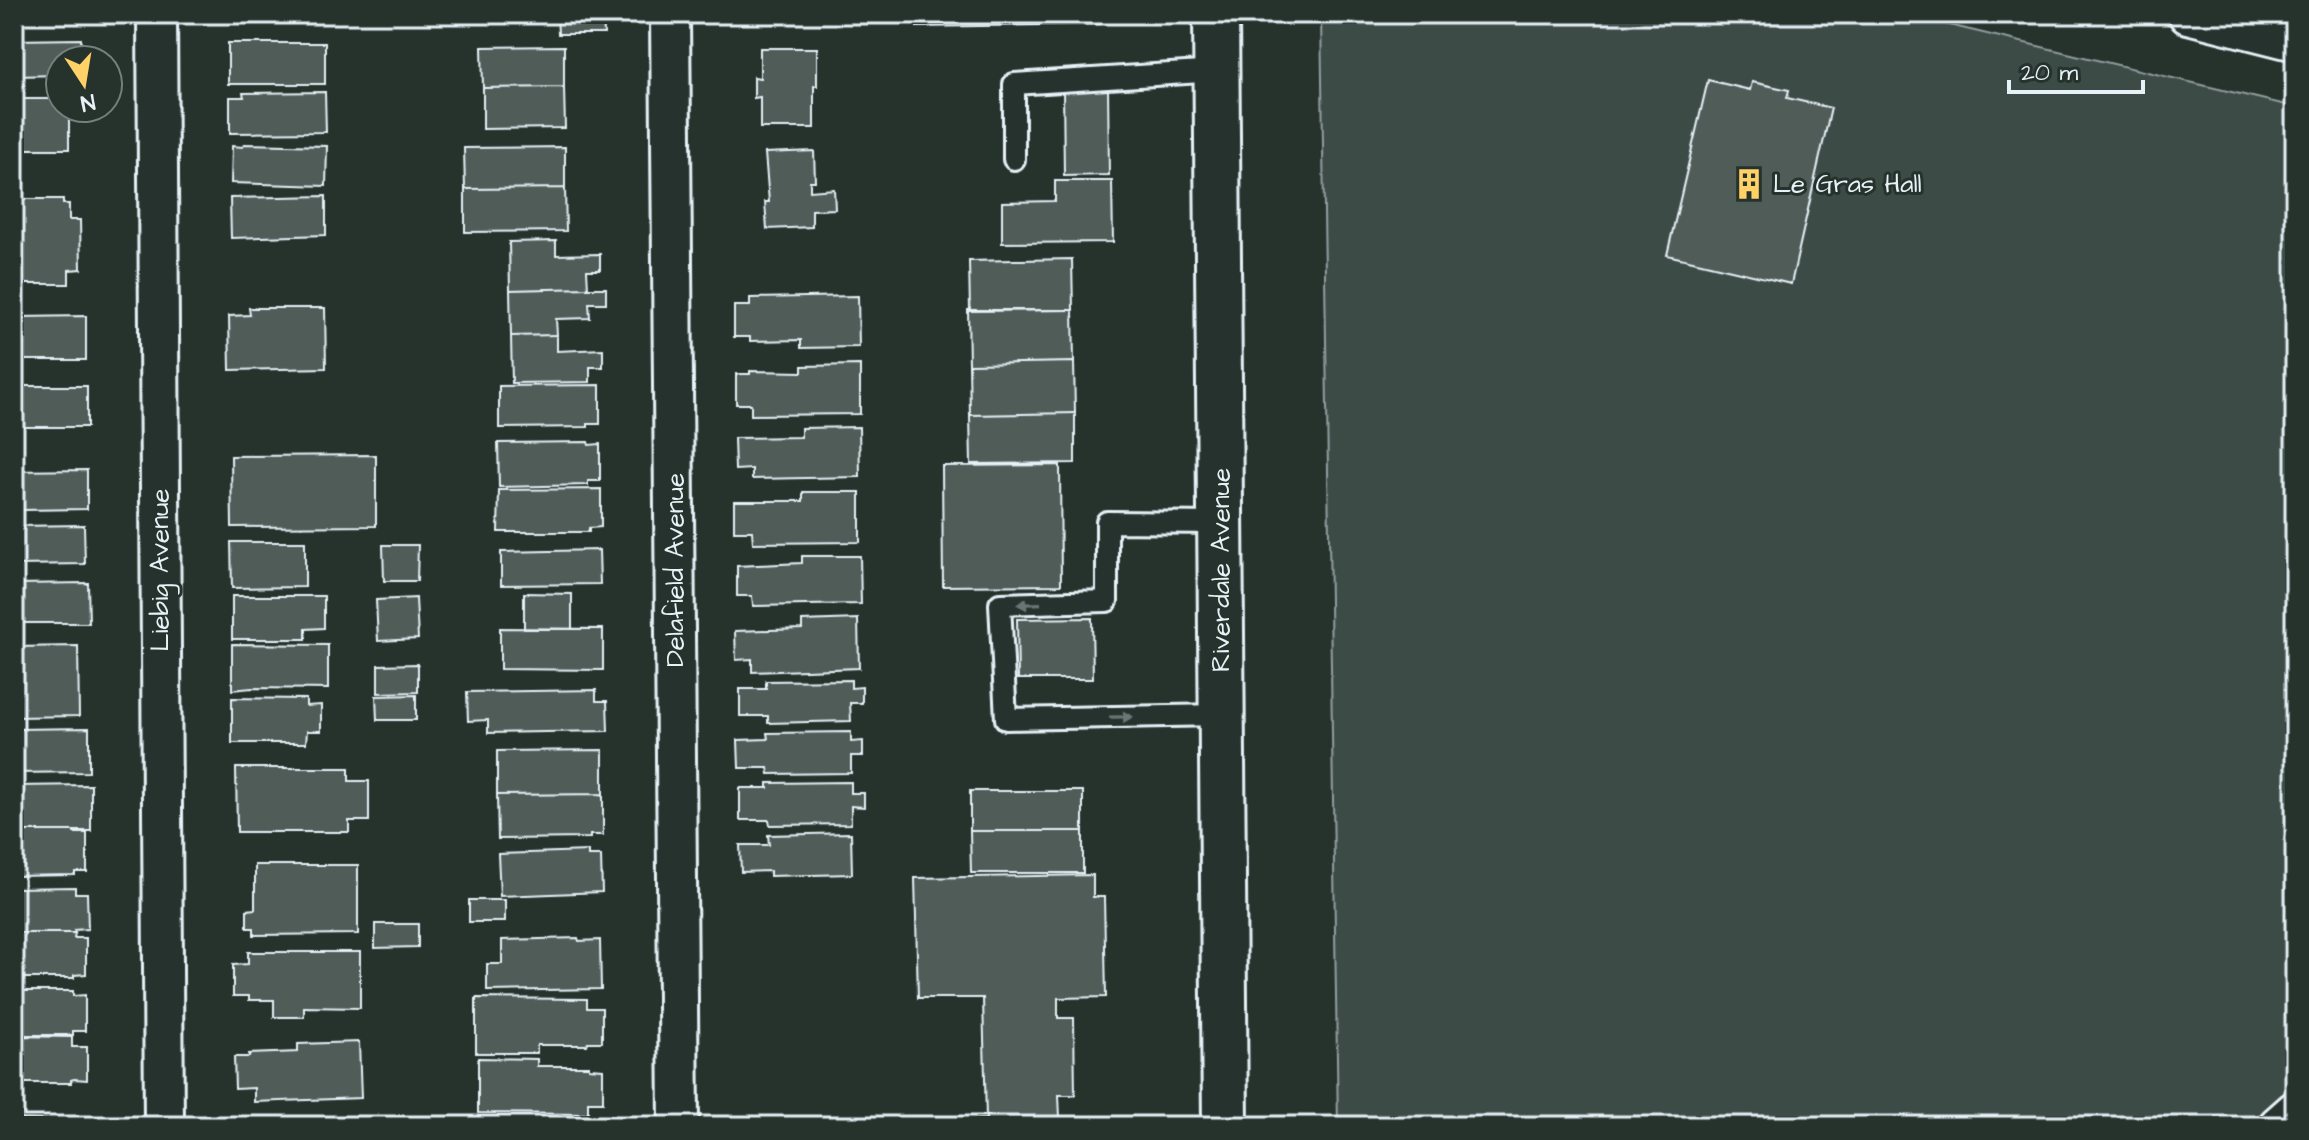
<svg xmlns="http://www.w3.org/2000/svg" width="2309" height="1140" viewBox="0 0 2309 1140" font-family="'Architects Daughter',sans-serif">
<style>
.green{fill:#3e4b47;stroke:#939ea0;stroke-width:2}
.building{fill:#505c59;stroke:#e8f1f8;stroke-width:2}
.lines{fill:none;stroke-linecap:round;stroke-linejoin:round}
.service-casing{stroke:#e8f1f8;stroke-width:26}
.minor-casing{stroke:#e8f1f8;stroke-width:44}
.secondary-casing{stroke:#e8f1f8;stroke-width:50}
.service{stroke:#26332d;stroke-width:20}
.minor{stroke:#26332d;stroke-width:38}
.secondary{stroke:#26332d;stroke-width:44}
.oneway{fill:#6a7674}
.labels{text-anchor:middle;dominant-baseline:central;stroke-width:6;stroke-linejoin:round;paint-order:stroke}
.poi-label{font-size:26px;fill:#e8f1f8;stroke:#26332d;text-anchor:start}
.street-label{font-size:26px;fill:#e8f1f8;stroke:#26332d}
</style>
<rect width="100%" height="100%" fill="#26332d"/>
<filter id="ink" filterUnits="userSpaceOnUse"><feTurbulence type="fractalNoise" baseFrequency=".0125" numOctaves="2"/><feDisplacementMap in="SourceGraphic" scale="16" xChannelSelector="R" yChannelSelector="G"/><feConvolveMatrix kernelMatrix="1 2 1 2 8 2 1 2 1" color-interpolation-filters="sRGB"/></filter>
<g filter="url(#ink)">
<path class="green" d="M 1321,14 L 1903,14 L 2295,107 L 2295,1126 L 1338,1126 Z"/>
<path class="building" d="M 557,14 L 603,14 L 604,34 L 558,34 Z
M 917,14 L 1100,14 L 1100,24 L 917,27 Z
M 81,39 L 82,60 L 60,60 L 60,75 L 14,76 L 14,40 Z
M 228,43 L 325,43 L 325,84 L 228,84 Z
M 564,46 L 564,87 L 483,88 L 482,47 Z
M 760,48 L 817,48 L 817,86 L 814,86 L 814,128 L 760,128 L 760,97 L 754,98 L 754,77 L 760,78 Z
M 1708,80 L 1750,90 L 1752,82 L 1789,90 L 1787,98 L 1831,108 L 1791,284 L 1667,255 Z
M 1108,86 L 1109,175 L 1064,176 L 1063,87 Z
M 564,87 L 565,128 L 483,129 L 483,88 Z
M 325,92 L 326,132 L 230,133 L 230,97 L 244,97 L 243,93 Z
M 14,99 L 60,99 L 60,108 L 69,108 L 69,149 L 14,149 Z
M 244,144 L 327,146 L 326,186 L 231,183 L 232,146 L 243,147 Z
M 565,147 L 565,188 L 465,189 L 464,148 Z
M 814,151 L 815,181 L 810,181 L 810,191 L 834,189 L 835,209 L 812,210 L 812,227 L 767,229 L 765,202 L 769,202 L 765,153 Z
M 1055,181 L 1112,181 L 1113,242 L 1002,243 L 1002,202 L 1055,201 Z
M 565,188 L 566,231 L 465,232 L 465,189 Z
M 326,196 L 326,235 L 231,238 L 230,198 Z
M 20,199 L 63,199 L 63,204 L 69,204 L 69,220 L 80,220 L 81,269 L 69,270 L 69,284 L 14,284 L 14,202 L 17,207 L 20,207 Z
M 556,241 L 556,255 L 600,254 L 600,270 L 587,270 L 588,288 L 510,290 L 509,242 Z
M 1072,259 L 1073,310 L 970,311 L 969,261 Z
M 588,288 L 606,288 L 606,303 L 589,303 L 590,318 L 556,319 L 557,335 L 511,336 L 510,290 Z
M 858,296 L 859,347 L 801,348 L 801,340 L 750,341 L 750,337 L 734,337 L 734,306 L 750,306 L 750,298 Z
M 249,308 L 325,308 L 326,368 L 230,370 L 229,316 L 250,315 Z
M 14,309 L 18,309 L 18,317 L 86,316 L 86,360 L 14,360 Z
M 968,310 L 1073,310 L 1074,362 L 969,364 Z
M 557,335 L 557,351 L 603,349 L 603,367 L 590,367 L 590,382 L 512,383 L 511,336 Z
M 1074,362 L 1075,413 L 970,415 L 969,364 Z
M 860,365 L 860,414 L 751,415 L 751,404 L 736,404 L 736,374 L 750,374 L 750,371 L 802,372 L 802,366 Z
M 14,377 L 19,377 L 19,386 L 87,386 L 87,427 L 14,427 Z
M 600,385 L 600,424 L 588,424 L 588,427 L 499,428 L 499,386 Z
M 1075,413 L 1075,463 L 971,464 L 970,415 Z
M 859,427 L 860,477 L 752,479 L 752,469 L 735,470 L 734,438 L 801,437 L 801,428 Z
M 588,442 L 589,445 L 600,444 L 600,481 L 588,481 L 588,485 L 499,487 L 498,443 Z
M 376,455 L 376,526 L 232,527 L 231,456 Z
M 1060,465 L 1061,585 L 943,586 L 942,466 Z
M 87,470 L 87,509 L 22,510 L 22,520 L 14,520 L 14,471 Z
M 601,489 L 601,527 L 589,528 L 589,532 L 498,532 L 499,490 Z
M 803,492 L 860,492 L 860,542 L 753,543 L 752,531 L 734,531 L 734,501 L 803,501 Z
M 84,525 L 85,564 L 14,565 L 14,526 Z
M 231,542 L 305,542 L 305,587 L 232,588 Z
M 383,545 L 418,545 L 417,581 L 384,581 Z
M 599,550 L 600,584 L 501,585 L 501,552 Z
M 802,556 L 860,556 L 861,604 L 753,606 L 752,596 L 737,596 L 737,566 L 802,563 Z
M 88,583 L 89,623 L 14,623 L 14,584 Z
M 524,593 L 572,594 L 572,629 L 524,629 Z
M 232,596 L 324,596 L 324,628 L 306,629 L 306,639 L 232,639 Z
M 416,598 L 418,639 L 378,641 L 376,600 Z
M 1092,618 L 1093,679 L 1018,679 L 1017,619 Z
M 858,619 L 859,668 L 752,672 L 752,659 L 736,660 L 735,631 L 802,629 L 802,621 Z
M 500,628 L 603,629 L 603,670 L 500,669 Z
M 232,644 L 328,645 L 328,689 L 252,688 L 232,690 Z
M 78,646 L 79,716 L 14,717 L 14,647 Z
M 418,664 L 418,692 L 378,693 L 378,665 Z
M 851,680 L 851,688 L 862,687 L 862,703 L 850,703 L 851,721 L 768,723 L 768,716 L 740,716 L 740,689 L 766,689 L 766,681 Z
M 596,690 L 596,701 L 607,701 L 608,731 L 488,733 L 488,720 L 468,721 L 467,692 Z
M 416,695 L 416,720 L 377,720 L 376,696 Z
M 232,698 L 306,699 L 306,706 L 321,705 L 321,731 L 307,731 L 306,743 L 232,743 Z
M 89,728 L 89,772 L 14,773 L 14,729 Z
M 851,732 L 851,742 L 863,741 L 863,756 L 851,756 L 851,773 L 769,774 L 768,768 L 739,768 L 738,740 L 768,739 L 767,733 Z
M 603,750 L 603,794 L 497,795 L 497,751 Z
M 236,768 L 349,768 L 349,781 L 369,781 L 369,821 L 349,821 L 349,832 L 237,832 Z
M 851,782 L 851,793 L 864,793 L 864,807 L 851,806 L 851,824 L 770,825 L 769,820 L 740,820 L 740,788 L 768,788 L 768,783 Z
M 91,785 L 91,831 L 14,831 L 14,786 Z
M 970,791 L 1083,791 L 1083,831 L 970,831 Z
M 603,794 L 603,835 L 590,835 L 590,838 L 498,839 L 497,795 Z
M 14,831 L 74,831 L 74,833 L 87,833 L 87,872 L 75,872 L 75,875 L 14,876 Z
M 970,831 L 1083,831 L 1083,873 L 971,873 Z
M 851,833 L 852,874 L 770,876 L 770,871 L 741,872 L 740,845 L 769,845 L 768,835 Z
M 588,851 L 588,856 L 601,856 L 602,892 L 500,896 L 498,854 Z
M 255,865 L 358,865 L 358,934 L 254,935 L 254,928 L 247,928 L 247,910 L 255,909 Z
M 1093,875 L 1093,897 L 1104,897 L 1106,997 L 1058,998 L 1058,1018 L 1074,1018 L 1075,1095 L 1059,1095 L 1060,1118 L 1106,1117 L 1106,1126 L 968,1126 L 968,1120 L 986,1119 L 983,998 L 918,998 L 915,878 Z
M 75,887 L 75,893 L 87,893 L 88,929 L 74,930 L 75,933 L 14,933 L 14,888 Z
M 469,900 L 505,900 L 505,922 L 469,922 Z
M 375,924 L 418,924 L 418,947 L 375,948 Z
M 14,933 L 75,933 L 74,938 L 86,938 L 86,974 L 74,975 L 74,978 L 14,978 Z
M 578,938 L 579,941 L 600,940 L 601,989 L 487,991 L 487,964 L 502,964 L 502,940 Z
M 248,952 L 360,952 L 360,1008 L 304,1007 L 304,1017 L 274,1017 L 274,1000 L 249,1000 L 249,996 L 233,996 L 233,965 L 248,964 Z
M 14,991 L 73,991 L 73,996 L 85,995 L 85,1031 L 73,1031 L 73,1035 L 14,1035 Z
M 476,998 L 587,999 L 587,1008 L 602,1008 L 602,1042 L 588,1042 L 587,1045 L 537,1045 L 537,1053 L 476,1053 Z
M 14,1036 L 72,1037 L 72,1047 L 87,1047 L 87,1080 L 74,1079 L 71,1080 L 71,1083 L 21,1083 L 21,1091 L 14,1091 Z
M 359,1042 L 361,1098 L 254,1102 L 254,1088 L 235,1089 L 234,1057 L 249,1057 L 249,1054 L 298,1052 L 298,1044 Z
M 478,1058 L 537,1059 L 537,1066 L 589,1066 L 589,1068 L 603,1069 L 603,1102 L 588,1102 L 588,1114 L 478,1113 Z
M 14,1112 L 22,1112 L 21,1119 L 87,1121 L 87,1126 L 14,1126 Z
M 586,1122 L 586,1126 L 481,1126 L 481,1123 Z"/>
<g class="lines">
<defs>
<path id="service" d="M 1014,159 L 1014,84 L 1217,71
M 1220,523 L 1107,522 L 1107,601 L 1000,604 L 1006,719 L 1222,715"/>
<path id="minor" d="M 157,14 L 164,1126
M 670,14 L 679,1126
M 2188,14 L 2295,41
M 2278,1126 L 2295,1111"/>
<path id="secondary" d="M 1216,14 L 1225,1126"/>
</defs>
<use href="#service" class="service-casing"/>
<use href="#minor" class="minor-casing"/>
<use href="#secondary" class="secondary-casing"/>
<use href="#service" class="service"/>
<use href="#minor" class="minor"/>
<use href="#secondary" class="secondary"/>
</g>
<defs><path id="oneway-solid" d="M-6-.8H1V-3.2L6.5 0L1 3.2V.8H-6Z" transform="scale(2)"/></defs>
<g class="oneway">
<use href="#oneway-solid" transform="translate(1029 604) rotate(178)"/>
<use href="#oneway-solid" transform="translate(1121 717) rotate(-1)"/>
</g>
</g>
<defs>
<symbol id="building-bare" viewBox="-9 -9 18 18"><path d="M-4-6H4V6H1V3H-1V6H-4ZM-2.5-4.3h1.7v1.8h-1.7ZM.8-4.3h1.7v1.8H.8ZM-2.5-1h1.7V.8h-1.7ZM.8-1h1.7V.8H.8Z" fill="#ffd166" stroke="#26332d" stroke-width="2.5" paint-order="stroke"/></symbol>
</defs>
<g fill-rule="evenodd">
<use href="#building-bare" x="1727" y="162" width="44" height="44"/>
</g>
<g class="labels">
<g class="poi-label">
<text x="1773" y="184">Le Gras Hall</text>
</g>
<g class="street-label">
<text transform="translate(160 570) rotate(-90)">Liebig Avenue</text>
<text transform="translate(675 570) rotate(-90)">Delafield Avenue</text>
<text transform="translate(1221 570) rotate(-90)">Riverdale Avenue</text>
</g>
</g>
<rect width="2309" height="1140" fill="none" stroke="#26332d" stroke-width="48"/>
<rect x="24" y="24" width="2261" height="1092" fill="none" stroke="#e8f1f8" stroke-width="3" filter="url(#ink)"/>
<g transform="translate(84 84) rotate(168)"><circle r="38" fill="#26332d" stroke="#747f7e" stroke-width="2"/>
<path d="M0-6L14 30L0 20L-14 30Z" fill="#ffd166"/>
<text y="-12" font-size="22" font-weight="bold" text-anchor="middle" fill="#e8f1f8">N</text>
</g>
<path d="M2009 80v12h134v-12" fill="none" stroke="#e8f1f8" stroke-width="4"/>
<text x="2021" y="80" font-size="24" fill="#e8f1f8" stroke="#26332d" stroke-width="6" paint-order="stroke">20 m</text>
</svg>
